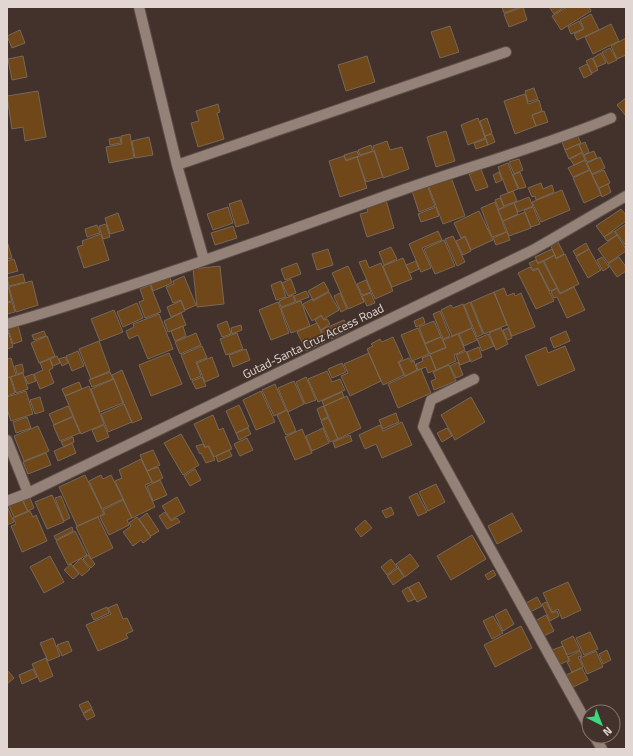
<svg xmlns="http://www.w3.org/2000/svg" width="633" height="756" viewBox="0 0 633 756" font-family="'Titillium Web',sans-serif">
<style>
.building{fill:#6f4718;stroke:#76685a}
.lines{fill:none;stroke-linecap:round;stroke-linejoin:round}
.street-casing{stroke:#5c4e48;stroke-width:12}
.secondary-casing{stroke:#5c4e48;stroke-width:12}
.street{stroke:#948178;stroke-width:10}
.secondary{stroke:#948178;stroke-width:10}
.labels{text-anchor:middle;dominant-baseline:central;stroke-width:3.5;stroke-linejoin:round;paint-order:stroke}
.street-label{font-size:12px;fill:#e1d6d2;stroke:#42322b}
</style>
<rect width="100%" height="100%" fill="#42322b"/>
<path class="building" d="M 502,7 L 520,7 L 504,13 Z
M 523,7 L 527,20 L 509,27 L 504,14 Z
M 549,7 L 564,7 L 554,14 Z
M 567,7 L 589,7 L 591,11 L 561,30 L 552,16 Z
M 591,14 L 599,30 L 577,40 L 574,34 L 584,29 L 580,20 Z
M 579,21 L 583,29 L 571,34 L 568,27 Z
M 611,24 L 619,41 L 593,54 L 585,37 Z
M 450,26 L 459,52 L 440,58 L 431,32 Z
M 20,30 L 25,43 L 12,48 L 7,36 Z
M 626,38 L 626,55 L 617,59 L 611,46 Z
M 610,48 L 617,60 L 608,64 L 602,52 Z
M 601,53 L 606,63 L 597,67 L 593,58 Z
M 23,56 L 27,77 L 12,80 L 8,59 Z
M 367,56 L 375,82 L 346,91 L 338,65 Z
M 592,58 L 598,70 L 592,73 L 586,61 Z
M 587,64 L 592,74 L 584,78 L 579,68 Z
M 534,88 L 538,99 L 528,102 L 525,91 Z
M 38,91 L 46,137 L 25,141 L 23,127 L 12,129 L 7,96 Z
M 525,94 L 528,104 L 539,100 L 542,111 L 532,115 L 536,126 L 515,134 L 504,101 Z
M 626,98 L 626,116 L 617,105 Z
M 218,104 L 220,112 L 217,113 L 224,139 L 198,147 L 191,123 L 199,121 L 196,111 Z
M 544,111 L 548,122 L 536,126 L 532,115 Z
M 478,118 L 485,138 L 468,145 L 461,125 Z
M 487,118 L 492,133 L 485,136 L 480,121 Z
M 446,131 L 455,161 L 436,167 L 427,137 Z
M 130,134 L 134,158 L 109,163 L 106,147 L 122,144 L 121,136 Z
M 492,134 L 495,142 L 488,145 L 485,136 Z
M 577,135 L 581,143 L 565,150 L 562,142 Z
M 120,137 L 121,143 L 110,145 L 109,139 Z
M 149,137 L 153,155 L 135,158 L 132,141 Z
M 486,139 L 488,145 L 476,149 L 474,143 Z
M 387,141 L 390,150 L 402,147 L 409,169 L 383,178 L 373,146 Z
M 585,142 L 589,152 L 584,155 L 579,145 Z
M 579,144 L 582,152 L 569,159 L 565,150 Z
M 371,145 L 373,151 L 360,155 L 358,150 Z
M 357,151 L 359,156 L 346,160 L 344,155 Z
M 374,151 L 383,177 L 366,182 L 357,157 Z
M 594,151 L 597,158 L 587,162 L 584,155 Z
M 582,153 L 585,160 L 574,165 L 570,159 Z
M 344,156 L 346,161 L 357,157 L 367,188 L 340,197 L 329,161 Z
M 600,157 L 605,168 L 592,174 L 587,163 Z
M 519,159 L 523,170 L 514,174 L 509,162 Z
M 585,160 L 589,170 L 573,177 L 568,168 Z
M 508,163 L 518,189 L 508,193 L 498,167 Z
M 481,169 L 488,187 L 476,191 L 469,174 Z
M 590,170 L 601,195 L 584,203 L 573,178 Z
M 604,170 L 610,183 L 599,188 L 592,175 Z
M 499,172 L 502,180 L 496,183 L 493,175 Z
M 520,172 L 526,187 L 519,189 L 513,175 Z
M 451,177 L 465,216 L 443,224 L 428,185 Z
M 541,183 L 543,189 L 552,185 L 554,192 L 536,200 L 535,196 L 532,197 L 528,188 Z
M 608,184 L 611,192 L 602,197 L 599,188 Z
M 427,185 L 435,206 L 419,212 L 412,191 Z
M 562,190 L 570,210 L 541,222 L 532,202 Z
M 513,191 L 517,201 L 504,206 L 500,196 Z
M 529,197 L 533,206 L 518,212 L 514,203 Z
M 500,198 L 504,207 L 499,209 L 495,200 Z
M 241,200 L 249,223 L 236,227 L 229,204 Z
M 386,200 L 394,228 L 367,237 L 360,214 L 368,212 L 366,206 Z
M 495,202 L 506,232 L 492,237 L 481,208 Z
M 514,203 L 518,214 L 503,221 L 498,210 Z
M 228,207 L 233,223 L 213,230 L 207,214 Z
M 436,207 L 439,216 L 421,222 L 418,214 Z
M 533,207 L 540,224 L 531,227 L 524,210 Z
M 621,209 L 626,215 L 626,221 L 604,237 L 596,226 Z
M 479,211 L 493,240 L 471,250 L 465,236 L 461,238 L 454,223 Z
M 525,212 L 531,228 L 509,236 L 503,221 Z
M 118,213 L 124,230 L 110,234 L 105,218 Z
M 106,224 L 110,237 L 103,239 L 99,226 Z
M 626,224 L 626,246 L 615,231 Z
M 97,225 L 100,233 L 87,237 L 85,229 Z
M 233,226 L 237,238 L 215,245 L 211,233 Z
M 438,231 L 442,240 L 422,248 L 431,268 L 421,272 L 409,244 Z
M 614,231 L 617,235 L 607,241 L 604,237 Z
M 507,232 L 510,240 L 496,245 L 493,238 Z
M 101,234 L 109,260 L 84,268 L 77,247 L 83,245 L 82,241 Z
M 617,235 L 626,249 L 626,251 L 608,263 L 598,249 Z
M 453,236 L 465,262 L 457,266 L 445,239 Z
M 465,237 L 471,251 L 463,255 L 456,241 Z
M 444,240 L 455,266 L 435,274 L 424,249 Z
M 7,241 L 12,258 L 7,259 Z
M 558,242 L 564,254 L 556,258 L 551,246 Z
M 586,243 L 589,249 L 576,256 L 573,251 Z
M 391,247 L 397,259 L 384,265 L 379,252 Z
M 328,249 L 333,265 L 317,270 L 312,254 Z
M 552,249 L 555,255 L 538,263 L 535,257 Z
M 589,249 L 601,270 L 588,278 L 576,257 Z
M 565,254 L 579,284 L 560,293 L 544,261 L 555,255 L 556,259 Z
M 602,257 L 609,267 L 603,271 L 597,260 Z
M 619,257 L 626,267 L 626,271 L 617,277 L 608,264 Z
M 403,258 L 412,279 L 392,287 L 383,266 Z
M 14,259 L 18,271 L 7,274 L 7,261 Z
M 366,260 L 369,268 L 381,263 L 393,291 L 375,299 L 359,262 Z
M 536,260 L 538,264 L 543,261 L 557,288 L 550,291 L 538,268 L 533,270 L 529,263 Z
M 416,261 L 419,269 L 410,273 L 406,265 Z
M 297,263 L 301,274 L 285,280 L 281,269 Z
M 220,266 L 224,304 L 197,307 L 193,269 Z
M 348,266 L 364,302 L 348,309 L 332,273 Z
M 530,267 L 533,271 L 538,269 L 554,301 L 536,309 L 518,273 Z
M 168,273 L 172,283 L 153,291 L 150,281 Z
M 23,274 L 25,282 L 9,286 L 7,278 Z
M 184,276 L 196,305 L 185,310 L 181,300 L 173,303 L 166,287 L 174,284 L 173,281 Z
M 291,279 L 296,293 L 288,296 L 282,283 Z
M 366,280 L 371,292 L 362,295 L 357,284 Z
M 32,281 L 38,305 L 16,312 L 9,287 Z
M 281,281 L 286,297 L 276,300 L 271,285 Z
M 7,282 L 12,301 L 7,302 Z
M 324,282 L 329,291 L 313,300 L 308,291 Z
M 150,285 L 161,312 L 145,318 L 139,302 L 144,300 L 140,289 Z
M 574,287 L 585,310 L 567,318 L 557,297 L 554,298 L 551,292 L 557,288 L 560,294 Z
M 504,288 L 507,296 L 514,293 L 515,296 L 521,293 L 535,327 L 512,336 L 494,292 Z
M 306,291 L 309,297 L 296,302 L 294,296 Z
M 329,292 L 339,310 L 324,319 L 321,315 L 312,321 L 303,304 L 312,299 L 313,301 Z
M 494,292 L 507,325 L 484,334 L 471,302 Z
M 340,293 L 347,309 L 341,312 L 334,296 Z
M 371,293 L 375,303 L 367,306 L 362,296 Z
M 293,295 L 295,302 L 281,307 L 279,301 Z
M 181,301 L 185,311 L 171,317 L 167,307 Z
M 301,301 L 310,326 L 291,333 L 281,308 Z
M 12,302 L 15,312 L 7,314 L 7,303 Z
M 278,302 L 289,333 L 271,340 L 259,310 Z
M 470,302 L 483,334 L 477,337 L 464,305 Z
M 137,303 L 143,318 L 123,327 L 117,312 Z
M 463,304 L 472,328 L 452,336 L 441,310 L 451,305 L 453,308 Z
M 114,310 L 123,332 L 100,341 L 91,319 Z
M 440,311 L 450,336 L 443,339 L 433,314 Z
M 181,313 L 186,325 L 168,332 L 164,321 Z
M 159,314 L 173,349 L 148,359 L 138,335 L 129,339 L 126,331 L 134,327 L 133,324 Z
M 321,316 L 324,320 L 327,319 L 330,324 L 321,330 L 315,320 Z
M 423,317 L 425,323 L 416,327 L 414,321 Z
M 344,320 L 349,330 L 331,339 L 328,333 L 323,335 L 321,330 Z
M 227,321 L 231,334 L 222,337 L 217,325 Z
M 434,321 L 441,337 L 425,343 L 419,327 Z
M 317,323 L 322,335 L 303,344 L 297,332 Z
M 18,325 L 22,341 L 13,344 L 8,329 Z
M 241,325 L 242,330 L 232,334 L 231,328 Z
M 183,326 L 186,336 L 175,341 L 171,331 Z
M 418,328 L 429,354 L 412,361 L 401,335 Z
M 472,328 L 477,340 L 464,346 L 459,334 Z
M 501,328 L 508,344 L 496,350 L 489,333 Z
M 508,328 L 512,338 L 507,340 L 503,330 Z
M 7,329 L 13,347 L 7,349 Z
M 44,331 L 46,336 L 34,340 L 32,335 Z
M 566,331 L 570,341 L 554,348 L 550,338 Z
M 196,333 L 201,345 L 180,354 L 175,342 Z
M 237,333 L 243,349 L 226,355 L 220,339 Z
M 458,334 L 465,350 L 454,355 L 456,361 L 436,370 L 430,354 L 446,348 L 443,340 Z
M 488,334 L 494,346 L 482,351 L 477,339 Z
M 47,336 L 55,356 L 39,363 L 31,343 Z
M 321,336 L 325,342 L 306,351 L 303,345 Z
M 393,337 L 403,359 L 398,362 L 404,375 L 383,385 L 367,349 L 373,346 L 371,344 L 380,339 L 382,342 Z
M 441,337 L 446,347 L 430,354 L 425,344 Z
M 99,341 L 110,371 L 91,379 L 79,349 Z
M 202,346 L 207,358 L 196,362 L 201,376 L 191,380 L 181,355 Z
M 565,346 L 575,370 L 538,386 L 525,356 L 546,347 L 548,353 Z
M 479,347 L 482,357 L 471,362 L 467,352 Z
M 246,349 L 250,360 L 233,367 L 229,355 Z
M 78,351 L 84,366 L 72,371 L 66,356 Z
M 466,351 L 470,361 L 460,365 L 456,355 Z
M 169,353 L 182,384 L 151,396 L 139,365 Z
M 369,353 L 381,381 L 350,396 L 341,376 L 348,373 L 344,364 Z
M 430,355 L 436,370 L 428,373 L 426,367 L 418,370 L 416,364 L 423,361 L 422,358 Z
M 57,356 L 60,363 L 53,366 L 50,359 Z
M 65,357 L 68,363 L 62,366 L 59,359 Z
M 212,357 L 219,376 L 205,382 L 197,363 Z
M 11,358 L 16,375 L 7,378 L 7,359 Z
M 409,358 L 411,362 L 414,361 L 417,370 L 405,376 L 399,362 Z
M 50,359 L 53,368 L 49,370 L 54,383 L 40,389 L 34,374 L 43,370 L 40,363 Z
M 458,362 L 463,375 L 456,378 L 450,366 Z
M 342,363 L 346,372 L 332,378 L 328,369 Z
M 22,364 L 24,372 L 17,374 L 15,366 Z
M 449,365 L 456,381 L 434,390 L 431,381 L 436,379 L 433,372 Z
M 421,369 L 431,393 L 398,408 L 388,384 Z
M 122,370 L 142,419 L 132,423 L 112,375 Z
M 327,371 L 332,382 L 340,379 L 345,390 L 318,402 L 308,379 Z
M 110,372 L 113,379 L 92,387 L 89,380 Z
M 23,373 L 28,389 L 16,393 L 11,377 Z
M 33,374 L 36,381 L 28,384 L 25,377 Z
M 10,377 L 15,393 L 7,396 L 7,378 Z
M 202,377 L 206,386 L 196,389 L 192,381 Z
M 306,377 L 316,400 L 305,404 L 296,382 Z
M 114,379 L 123,403 L 100,412 L 91,389 Z
M 294,381 L 304,404 L 288,412 L 278,388 Z
M 79,382 L 82,389 L 65,396 L 62,389 Z
M 275,384 L 286,410 L 274,416 L 262,390 Z
M 89,386 L 104,424 L 81,434 L 65,396 Z
M 26,391 L 33,414 L 11,421 L 7,409 L 7,397 Z
M 261,391 L 275,422 L 256,430 L 243,400 Z
M 342,392 L 344,397 L 324,406 L 322,401 Z
M 347,396 L 361,428 L 338,439 L 324,406 Z
M 40,397 L 44,411 L 35,414 L 30,400 Z
M 471,397 L 485,422 L 455,440 L 441,415 Z
M 124,404 L 132,422 L 108,432 L 101,414 Z
M 239,405 L 249,427 L 236,433 L 226,411 Z
M 68,406 L 73,416 L 54,425 L 49,414 Z
M 323,406 L 328,417 L 321,420 L 317,409 Z
M 287,410 L 296,431 L 286,435 L 277,415 Z
M 396,413 L 399,422 L 383,429 L 379,420 Z
M 213,415 L 219,430 L 223,428 L 232,449 L 214,457 L 209,446 L 205,447 L 194,424 Z
M 27,417 L 31,428 L 16,433 L 13,422 Z
M 73,417 L 80,433 L 60,441 L 53,425 Z
M 328,418 L 338,439 L 330,442 L 321,421 Z
M 402,422 L 412,445 L 382,458 L 376,444 L 365,449 L 359,435 L 380,425 L 383,431 Z
M 104,425 L 109,437 L 97,442 L 92,430 Z
M 38,426 L 49,451 L 24,461 L 14,436 Z
M 248,428 L 251,434 L 239,440 L 236,433 Z
M 323,428 L 329,443 L 312,451 L 306,436 Z
M 447,428 L 452,436 L 442,442 L 437,433 Z
M 302,429 L 312,453 L 295,460 L 285,437 Z
M 181,434 L 199,465 L 183,475 L 164,443 Z
M 350,435 L 352,441 L 335,448 L 333,442 Z
M 73,437 L 74,442 L 64,447 L 61,442 Z
M 247,438 L 253,450 L 240,456 L 234,444 Z
M 72,443 L 76,453 L 58,461 L 54,451 Z
M 203,444 L 205,448 L 208,446 L 215,460 L 206,463 L 201,453 L 200,454 L 196,446 Z
M 153,450 L 160,465 L 147,471 L 140,455 Z
M 229,450 L 232,456 L 218,462 L 216,456 Z
M 46,453 L 51,465 L 28,474 L 23,462 Z
M 141,459 L 152,482 L 145,485 L 155,507 L 132,518 L 115,481 L 122,478 L 119,470 Z
M 158,467 L 163,478 L 153,483 L 147,471 Z
M 195,469 L 201,480 L 190,486 L 184,476 Z
M 85,475 L 104,514 L 77,526 L 59,487 Z
M 101,475 L 103,479 L 111,475 L 123,499 L 102,509 L 89,481 Z
M 160,480 L 167,495 L 153,501 L 147,486 Z
M 436,484 L 445,502 L 428,511 L 419,492 Z
M 417,493 L 427,512 L 418,516 L 409,497 Z
M 52,495 L 64,522 L 47,529 L 35,502 Z
M 61,496 L 70,518 L 64,521 L 55,498 Z
M 177,497 L 185,512 L 171,520 L 162,506 Z
M 30,498 L 34,508 L 28,511 L 23,501 Z
M 22,500 L 28,511 L 14,517 L 9,506 Z
M 123,500 L 132,518 L 127,520 L 129,525 L 109,535 L 100,517 L 105,514 L 103,510 Z
M 7,506 L 14,522 L 7,525 Z
M 391,507 L 394,514 L 386,518 L 382,511 Z
M 30,511 L 33,517 L 36,515 L 47,541 L 22,552 L 11,526 L 16,524 L 13,518 Z
M 165,512 L 171,521 L 177,518 L 180,522 L 167,529 L 159,516 Z
M 147,513 L 159,531 L 151,536 L 139,519 Z
M 512,513 L 522,531 L 497,544 L 488,526 Z
M 98,517 L 113,548 L 91,559 L 76,527 Z
M 137,517 L 151,537 L 143,543 L 141,540 L 133,546 L 123,532 L 131,526 L 129,523 Z
M 365,520 L 372,528 L 361,537 L 355,529 Z
M 72,527 L 73,531 L 56,540 L 54,536 Z
M 75,531 L 87,555 L 68,565 L 56,541 Z
M 472,535 L 486,559 L 451,580 L 437,556 Z
M 410,554 L 419,566 L 405,577 L 396,564 Z
M 88,555 L 95,564 L 91,568 L 83,559 Z
M 50,556 L 64,582 L 44,593 L 30,567 Z
M 81,558 L 90,569 L 82,576 L 73,566 Z
M 391,559 L 397,567 L 387,575 L 381,567 Z
M 71,564 L 79,574 L 73,579 L 64,570 Z
M 398,568 L 404,577 L 393,585 L 387,576 Z
M 493,570 L 496,575 L 488,580 L 485,575 Z
M 419,582 L 427,597 L 417,602 L 409,587 Z
M 568,582 L 581,610 L 562,619 L 558,609 L 552,612 L 543,593 Z
M 408,587 L 415,599 L 408,602 L 402,591 Z
M 537,597 L 542,606 L 530,612 L 526,603 Z
M 546,602 L 552,613 L 557,611 L 559,616 L 550,621 L 542,604 Z
M 117,604 L 123,619 L 127,618 L 133,631 L 126,634 L 128,638 L 98,651 L 86,625 L 111,614 L 108,608 Z
M 107,607 L 109,613 L 94,620 L 91,614 Z
M 506,609 L 514,624 L 503,631 L 495,615 Z
M 546,615 L 554,631 L 542,637 L 535,621 Z
M 493,616 L 503,633 L 492,639 L 483,621 Z
M 521,626 L 532,648 L 495,667 L 484,645 Z
M 590,632 L 598,649 L 584,655 L 576,638 Z
M 573,636 L 580,650 L 567,655 L 561,642 Z
M 53,638 L 60,656 L 48,661 L 40,643 Z
M 68,641 L 72,651 L 62,656 L 57,645 Z
M 563,646 L 569,660 L 559,665 L 552,650 Z
M 607,650 L 611,660 L 603,664 L 599,654 Z
M 580,651 L 582,656 L 578,657 L 583,667 L 572,672 L 567,662 L 570,661 L 568,657 Z
M 596,651 L 603,667 L 587,674 L 580,658 Z
M 46,658 L 53,676 L 40,682 L 32,664 Z
M 582,668 L 588,680 L 571,688 L 566,675 Z
M 33,669 L 37,677 L 22,684 L 19,675 Z
M 7,670 L 14,678 L 7,684 Z
M 88,701 L 92,708 L 83,713 L 79,705 Z
M 92,709 L 95,716 L 87,720 L 83,714 Z"/>
<g class="lines">
<defs>
<path id="street" d="M 139,7 L 177,165 L 204,260
M 177,165 L 506,52
M 7,324 C 141,285 273,236 405,189 C 473,165 544,146 611,118
M 474,379 L 431,400 L 423,427 L 589,727
M 7,440 L 28,493
M 594,736 L 602,749"/>
<path id="secondary" d="M 7,501 L 28,493 L 533,250 L 626,196"/>
</defs>
<use href="#street" class="street-casing"/>
<use href="#secondary" class="secondary-casing"/>
<use href="#street" class="street"/>
<use href="#secondary" class="secondary"/>
</g>
<g class="labels">
<g class="street-label">
<text transform="translate(313 341) rotate(-26)">Gutad-Santa Cruz Access Road</text>
</g>
</g>
<rect width="633" height="756" fill="none" stroke="#e1d6d2" stroke-width="16"/>
<g transform="translate(601 724) rotate(138)"><circle r="19" fill="#42322b" stroke="#82746e"/>
<path d="M0-3L7 15L0 10L-7 15Z" fill="#3dd77e"/>
<text y="-6" font-size="11" font-weight="bold" text-anchor="middle" fill="#e1d6d2">N</text>
</g>
</svg>
